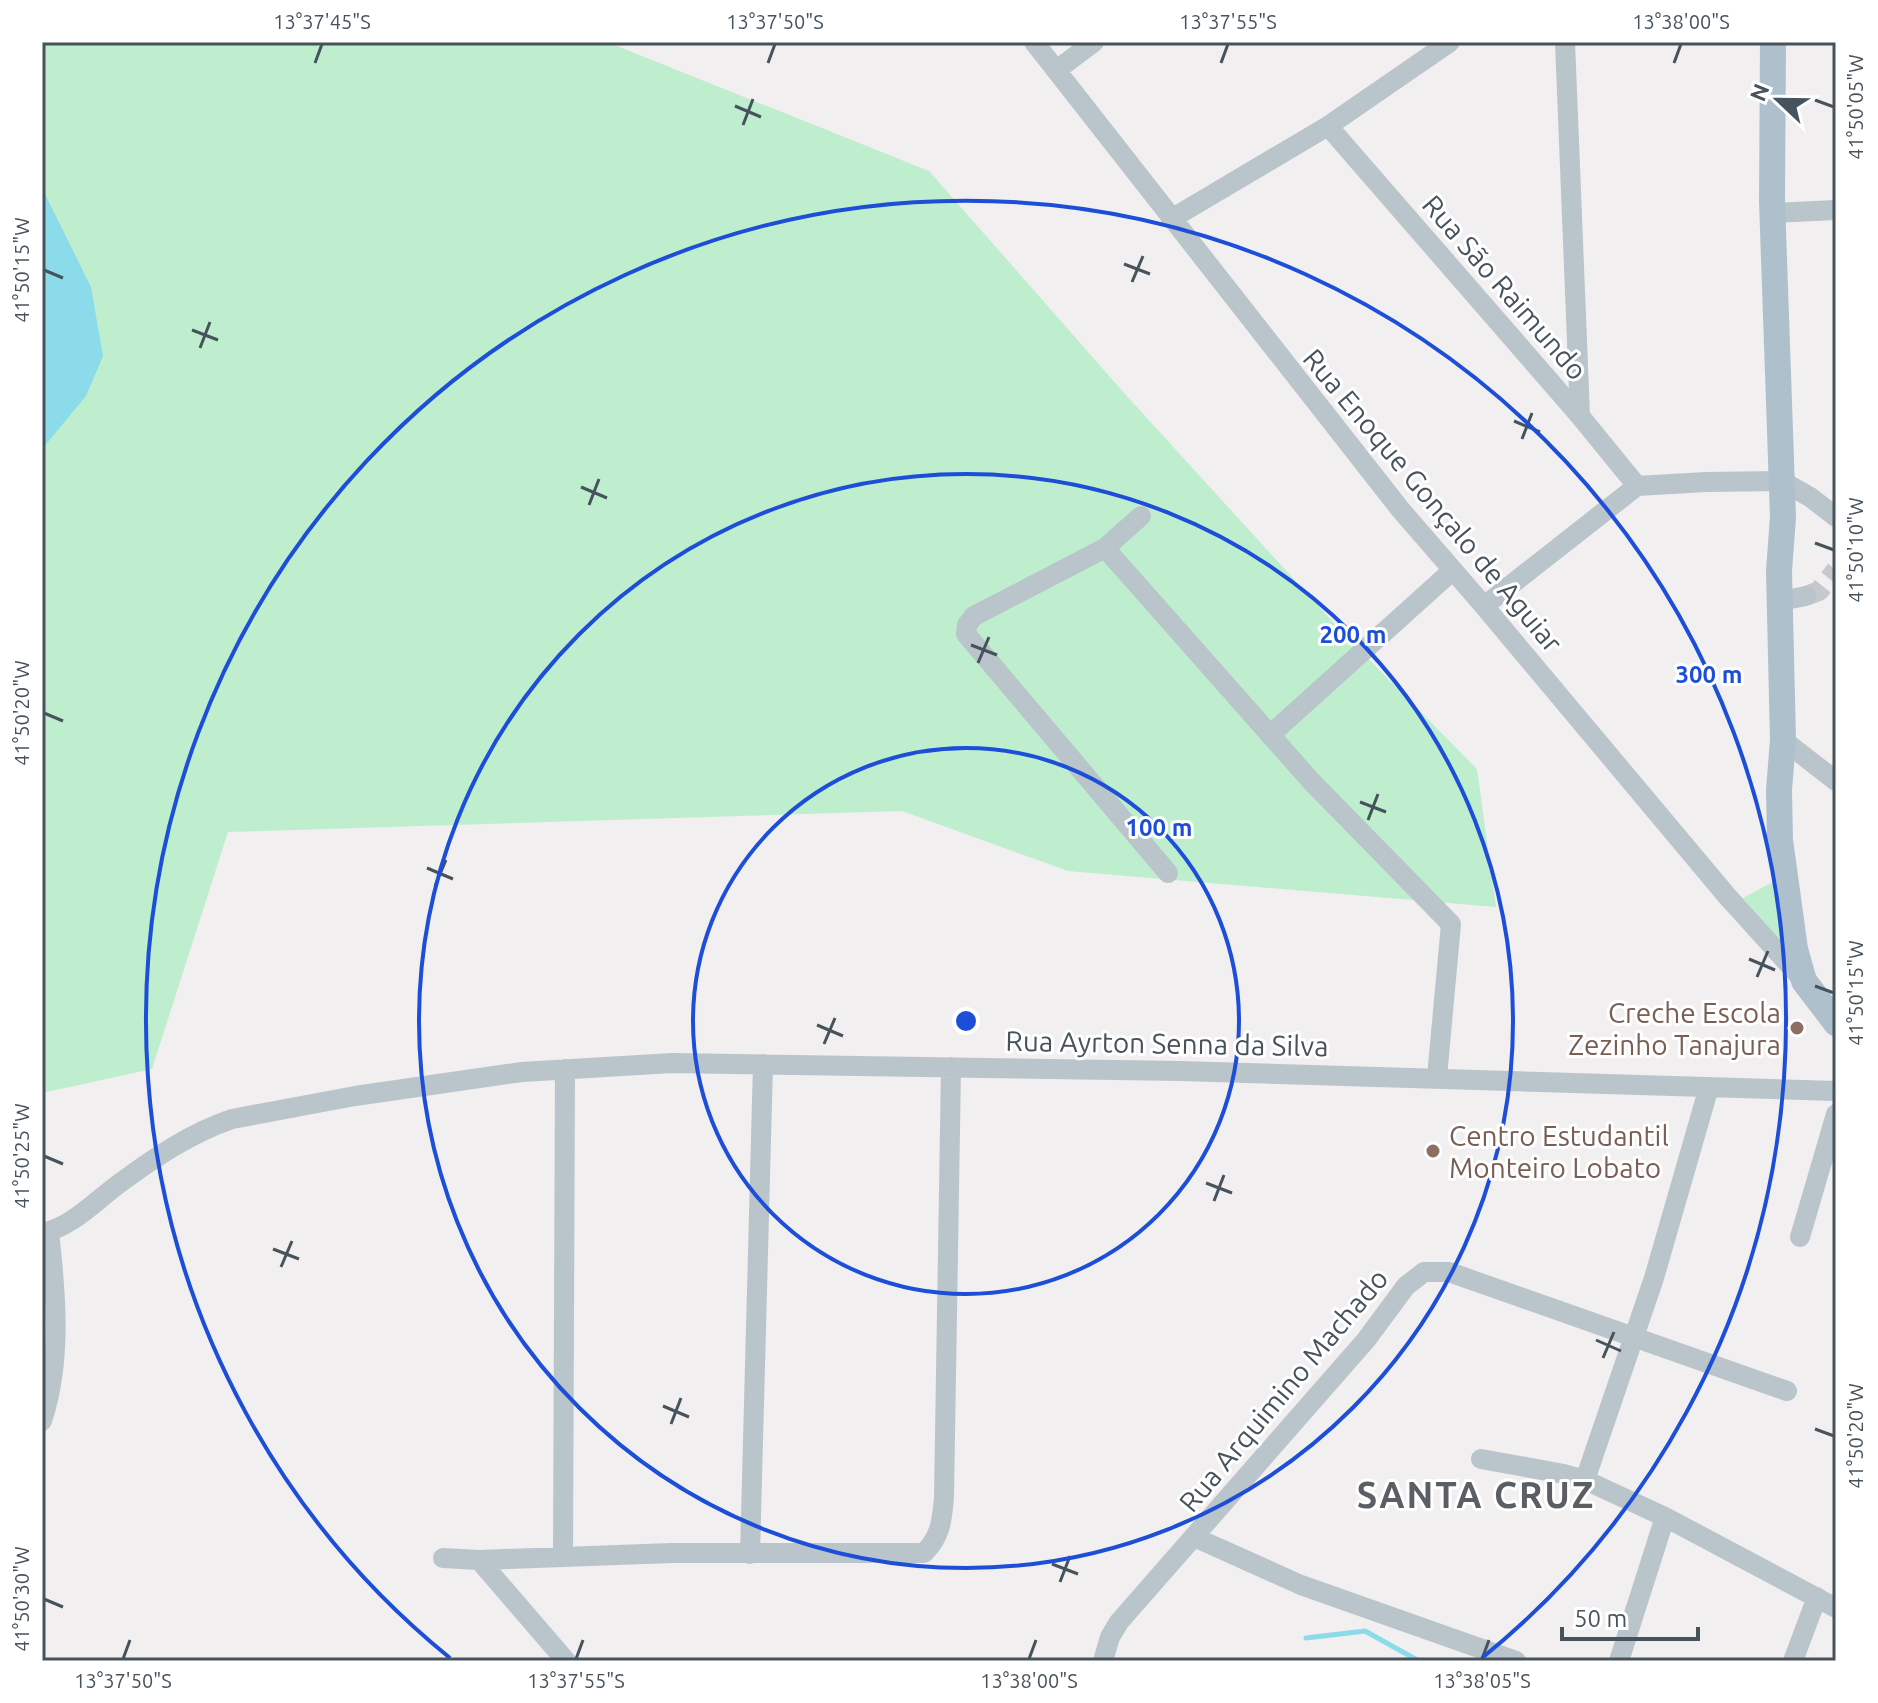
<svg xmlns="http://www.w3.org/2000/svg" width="1878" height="1703" viewBox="0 0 1878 1703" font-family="Ubuntu,sans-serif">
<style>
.green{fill:#beeece}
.water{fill:#8cdbea}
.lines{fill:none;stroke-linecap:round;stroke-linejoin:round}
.stream{stroke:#8cdbea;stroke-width:5}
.minor-tunnel{stroke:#c6c8ca;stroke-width:20;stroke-dasharray:20 10;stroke-linecap:butt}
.minor{stroke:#bac4cb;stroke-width:20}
.major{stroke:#afc0cd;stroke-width:26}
.ticks{fill:none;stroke:#47535c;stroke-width:3}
.ring{fill:none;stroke:#1d4ed8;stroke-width:4}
.education-dot{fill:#8d6e63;stroke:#fff;stroke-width:3}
.labels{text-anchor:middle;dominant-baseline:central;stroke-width:6;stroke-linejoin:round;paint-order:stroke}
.street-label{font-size:28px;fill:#47535c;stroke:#fff}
.education-label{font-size:28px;fill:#785e54;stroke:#fff;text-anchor:end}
.district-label{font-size:36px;font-weight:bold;letter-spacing:2px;fill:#5b5f64;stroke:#fff}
.centre{fill:#1d4ed8;stroke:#fff;stroke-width:4}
.ring-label{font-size:24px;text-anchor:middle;font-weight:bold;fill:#1d4ed8;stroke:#fff;stroke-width:6;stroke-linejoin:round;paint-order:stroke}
.neatline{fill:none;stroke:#47535c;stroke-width:3}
.ticks-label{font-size:20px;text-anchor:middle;fill:#47535c}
</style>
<rect width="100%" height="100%" fill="#f1efef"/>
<path class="green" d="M 42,42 L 607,42 L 929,171 L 1125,394 L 1342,632 L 1477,769 L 1496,907 L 1068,871 L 902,811 L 228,832 L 152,1069 L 42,1093 Z
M 1773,882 L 1783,943 L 1764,924 L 1743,898 Z"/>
<path class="water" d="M 42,188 L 91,287 L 103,356 L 86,396 L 42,449 Z"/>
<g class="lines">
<path class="stream" d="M 1306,1638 L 1365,1631 L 1419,1661"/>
<path class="minor-tunnel" d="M 1806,596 L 1819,591 L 1836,570"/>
<path class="minor" d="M 1034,42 L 1400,509 L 1484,606 L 1727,896 L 1802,979
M 1565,42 L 1580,416
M 1058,69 L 1094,42
M 1328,126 L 1580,416 L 1637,486
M 1773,213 L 1836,210
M 1171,219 L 1328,126 L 1450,42
M 1105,548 L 1141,516
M 1780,601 L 1806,596
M 1484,606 L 1637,486 L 1706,482 L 1782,481 L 1810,497 L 1836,517
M 1270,735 L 1453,570
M 1783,740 L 1836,781
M 1168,873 L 966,634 L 967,625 L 974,616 L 1105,548 L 1311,781 L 1451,924 L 1437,1077
M 42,1233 C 72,1227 95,1201 120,1183 C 155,1157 191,1133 232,1119 L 355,1096 L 522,1072 L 672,1063 L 1181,1071 L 1836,1091
M 1800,1237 L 1836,1114
M 42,1421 C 62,1360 56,1294 49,1232
M 1481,1459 L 1564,1474 L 1585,1480 L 1665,1517 L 1836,1608
M 1585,1480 L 1654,1278 L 1709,1087
M 1194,1537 L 1301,1585 L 1516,1661
M 750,1554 L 763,1064
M 563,1557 L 565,1069
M 443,1558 L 479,1560 L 672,1553 L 924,1553 C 941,1536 942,1520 944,1497 L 951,1067
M 479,1560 L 566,1661
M 1103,1661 L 1110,1637 L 1119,1622 L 1366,1340 L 1406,1286 L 1424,1272 L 1449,1272 L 1787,1391
M 1619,1661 L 1665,1517
M 1793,1661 L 1817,1597"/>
<path class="major" d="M 1773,42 L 1772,201 L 1783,517 L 1779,571 L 1783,740 L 1779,790 L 1780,840 L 1795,949 L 1804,981 L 1836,1023"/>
</g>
<path class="ticks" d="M 315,63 L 322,44M 768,63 L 775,44M 1221,63 L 1228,44M 1674,63 L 1681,44M 1815,100 L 1834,107M 735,106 L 761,117M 743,125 L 753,99M 1124,264 L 1150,274M 44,270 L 63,278M 1132,282 L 1143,256M 192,330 L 218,340M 200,348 L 210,322M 1514,421 L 1540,432M 1522,439 L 1532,413M 581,487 L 607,498M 589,505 L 599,479M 1815,543 L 1834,550M 971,645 L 997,655M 978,663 L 989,637M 44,713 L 63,721M 1360,802 L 1386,812M 1368,820 L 1378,794M 427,868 L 453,879M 435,886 L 446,860M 1749,959 L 1775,970M 1757,977 L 1768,951M 1815,986 L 1834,993M 817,1025 L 843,1036M 824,1044 L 835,1018M 44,1156 L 63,1164M 1206,1183 L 1232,1193M 1214,1201 L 1224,1175M 273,1249 L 299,1259M 281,1267 L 292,1241M 1596,1340 L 1621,1351M 1603,1358 L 1614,1332M 663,1406 L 689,1417M 671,1424 L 681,1398M 1815,1429 L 1834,1436M 1052,1564 L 1078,1574M 1060,1582 L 1070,1556M 44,1599 L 63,1607M 123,1659 L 130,1640M 576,1659 L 583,1640M 1029,1659 L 1036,1640M 1482,1659 L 1489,1640"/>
<g class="ring">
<circle cx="966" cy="1021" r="273"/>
<circle cx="966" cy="1021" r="547"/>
<path d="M450 1658A820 820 0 1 1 1482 1658"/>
</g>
<g class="education-dot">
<circle cx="1797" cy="1028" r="8"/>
<circle cx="1433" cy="1151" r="8"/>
</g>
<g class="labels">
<g class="street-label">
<text transform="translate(1505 287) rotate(49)">Rua São Raimundo</text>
<text transform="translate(1433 500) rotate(50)">Rua Enoque Gonçalo de Aguiar</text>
<text transform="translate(1167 1043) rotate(1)">Rua Ayrton Senna da Silva</text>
<text transform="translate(1283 1390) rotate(-50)">Rua Arquimino Machado</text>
</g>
<g class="education-label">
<text x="1781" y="1012">Creche Escola<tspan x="1781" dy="32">Zezinho Tanajura</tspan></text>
<text x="1449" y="1135" text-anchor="start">Centro Estudantil<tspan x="1449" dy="32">Monteiro Lobato</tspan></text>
</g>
<g class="district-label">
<text x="1476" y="1494">SANTA CRUZ</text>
</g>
</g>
<circle cx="966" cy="1021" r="12" class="centre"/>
<g class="ring-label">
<text x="1353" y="643">200 m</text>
<text x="1709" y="683">300 m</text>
<text x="1159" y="836">100 m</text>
</g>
<rect width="1878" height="1703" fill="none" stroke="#ffffff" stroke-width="88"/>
<g transform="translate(1778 100) rotate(292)" stroke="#ffffff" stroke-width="6" paint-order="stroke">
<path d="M0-6L14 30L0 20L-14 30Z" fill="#47535c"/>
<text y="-12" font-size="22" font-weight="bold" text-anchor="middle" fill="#47535c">N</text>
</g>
<path d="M1562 1627v12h136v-12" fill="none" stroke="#47535c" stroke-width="4"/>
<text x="1574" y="1627" font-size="24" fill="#47535c" stroke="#ffffff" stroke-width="6" paint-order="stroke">50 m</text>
<rect x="44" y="44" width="1790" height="1615" class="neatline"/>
<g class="ticks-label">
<text x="322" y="29">13°37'45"S</text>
<text x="775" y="29">13°37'50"S</text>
<text x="1228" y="29">13°37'55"S</text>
<text x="1681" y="29">13°38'00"S</text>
<text transform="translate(1856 107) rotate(-90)" y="7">41°50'05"W</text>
<text transform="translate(22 270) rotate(-90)" y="7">41°50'15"W</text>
<text transform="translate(1856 550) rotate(-90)" y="7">41°50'10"W</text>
<text transform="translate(22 713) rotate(-90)" y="7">41°50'20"W</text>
<text transform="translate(1856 993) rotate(-90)" y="7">41°50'15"W</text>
<text transform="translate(22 1156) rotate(-90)" y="7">41°50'25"W</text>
<text transform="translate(1856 1436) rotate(-90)" y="7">41°50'20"W</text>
<text transform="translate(22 1599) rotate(-90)" y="7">41°50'30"W</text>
<text x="123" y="1688">13°37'50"S</text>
<text x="576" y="1688">13°37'55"S</text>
<text x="1029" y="1688">13°38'00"S</text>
<text x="1482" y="1688">13°38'05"S</text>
</g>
</svg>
